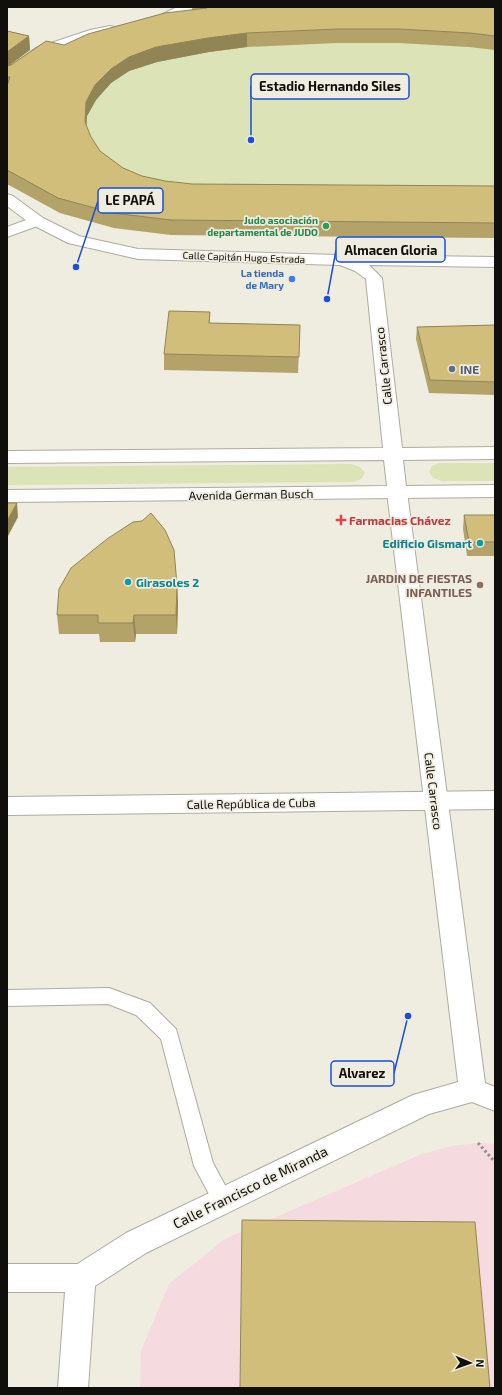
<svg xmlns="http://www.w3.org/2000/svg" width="502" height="1395" viewBox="0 0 502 1395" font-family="'Exo 2',sans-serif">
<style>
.education{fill:#f5dadf}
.green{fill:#dce3b6}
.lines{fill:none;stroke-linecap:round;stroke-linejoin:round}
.lane-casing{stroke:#aeaba0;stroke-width:2}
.street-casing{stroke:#aeaba0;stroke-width:2}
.secondary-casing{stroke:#aeaba0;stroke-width:2}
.primary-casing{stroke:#aeaba0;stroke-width:2}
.path{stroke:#918f86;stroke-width:3;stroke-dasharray:2.5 2.5;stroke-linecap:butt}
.lane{fill:#fff;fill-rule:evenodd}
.street{fill:#fff;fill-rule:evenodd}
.secondary{fill:#fff;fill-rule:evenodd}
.primary{fill:#fff;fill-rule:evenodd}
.wall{fill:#b3a369}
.shaded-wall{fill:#928555}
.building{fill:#d0be7a;stroke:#928555}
.leisure-dot{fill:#2e9e5b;stroke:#efece0;stroke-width:1.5}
.shop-dot{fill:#3f7fe0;stroke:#efece0;stroke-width:1.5}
.service-dot{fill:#5c6f8a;stroke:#efece0;stroke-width:1.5}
.health-dot{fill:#e0444e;stroke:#efece0;stroke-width:1.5}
.culture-dot{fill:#0f9aa8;stroke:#efece0;stroke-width:1.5}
.education-dot{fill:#8d6e63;stroke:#efece0;stroke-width:1.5}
.labels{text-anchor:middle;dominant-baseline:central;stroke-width:3.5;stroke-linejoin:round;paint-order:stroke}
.far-leisure-label{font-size:10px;font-weight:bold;fill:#27864d;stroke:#efece0;text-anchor:end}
.far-street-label{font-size:10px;fill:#100f0b;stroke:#efece0}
.far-shop-label{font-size:10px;font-weight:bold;fill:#366cbe;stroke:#efece0;text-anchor:end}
.street-label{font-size:12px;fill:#100f0b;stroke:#efece0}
.service-label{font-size:12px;font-weight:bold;fill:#4e5e75;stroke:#efece0;text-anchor:start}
.health-label{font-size:12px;font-weight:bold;fill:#be3a42;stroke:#efece0;text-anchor:start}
.culture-label{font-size:12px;font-weight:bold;fill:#0d838f;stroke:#efece0;text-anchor:end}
.education-label{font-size:12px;font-weight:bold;fill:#785e54;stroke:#efece0;text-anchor:end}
.near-street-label{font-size:14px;fill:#100f0b;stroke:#efece0}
.leader{fill:none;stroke:#1d4ed8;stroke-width:1.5}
.callout-dot{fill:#1d4ed8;stroke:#efece0;stroke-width:1.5}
.callout{fill:#efece0;stroke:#1d4ed8;stroke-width:1.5}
.callout-label{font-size:13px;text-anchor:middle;font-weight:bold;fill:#100f0b}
</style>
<rect width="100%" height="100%" fill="#efece0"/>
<path class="education" d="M 478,1143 L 495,1144 L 495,1388 L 140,1388 L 141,1351 L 169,1284 L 225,1239 L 422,1154 L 452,1146 Z"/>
<path class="green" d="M 495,7 L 495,238 L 171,235 L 114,228 L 60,213 L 27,195 L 7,172 L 7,107 L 55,65 Z
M 440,463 L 495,463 L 495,481 L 442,481 L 433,478 L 429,472 L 432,466 Z
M 351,464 L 360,467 L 365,473 L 361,479 L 353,482 L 7,485 L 7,467 Z"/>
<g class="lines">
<defs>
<path id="lane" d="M 109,988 L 150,1003 L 176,1029 L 213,1163 L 233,1200 L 230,1207 L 223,1210 L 216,1207 L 194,1166 L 161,1039 L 136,1015 L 108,1004 L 7,1006 L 7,990 Z"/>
<path id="street" d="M 37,216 L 43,218 L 45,221 L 43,224 L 7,237 L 7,227 Z
M 495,791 L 495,809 L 7,815 L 7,797 Z
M 7,1264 L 81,1264 L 91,1268 L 96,1278 L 91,1288 L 81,1292 L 7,1292 Z"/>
<path id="secondary" d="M 397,486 L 404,488 L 407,492 L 485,1083 L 495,1087 L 495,1111 L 472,1102 L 429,1114 L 146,1253 L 95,1286 L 88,1388 L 58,1388 L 66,1278 L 71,1268 L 126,1233 L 413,1095 L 458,1082 L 387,492 L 390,488 Z"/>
<path id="primary" d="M 177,7 L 194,7 L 192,10 C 179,16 162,29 147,25 L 145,22 L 147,19 L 159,16 Z
M 110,26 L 115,27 L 117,30 L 115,33 L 98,36 L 46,54 L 12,78 L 7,79 L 7,69 L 36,48 L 90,30 Z
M 7,194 L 13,196 L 43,218 L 79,236 L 138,249 L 338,255 L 495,257 L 495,267 L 369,265 L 382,278 L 402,448 L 495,447 L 495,459 L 403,460 L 406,486 L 495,485 L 495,497 L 7,502 L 7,490 L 387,486 L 384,460 L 7,463 L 7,451 L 383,448 L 366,279 L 355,271 L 340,265 L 138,259 L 68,243 L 31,224 L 7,206 Z"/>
</defs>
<use href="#lane" class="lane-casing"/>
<use href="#street" class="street-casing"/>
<use href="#secondary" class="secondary-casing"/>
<use href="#primary" class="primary-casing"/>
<path class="path" d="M 478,1143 L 495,1162"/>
<use href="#lane" class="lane"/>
<use href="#street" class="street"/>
<use href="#secondary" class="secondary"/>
<use href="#primary" class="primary"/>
</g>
<path class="wall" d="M 192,7 L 495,7 L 495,50 L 469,47 L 399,43 L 337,43 L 247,47 L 209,52 L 157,62 L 129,71 L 111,83 L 96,100 L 87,116 L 86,126 L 91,137 L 100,151 L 123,168 L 142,176 L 165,181 L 192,184 L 495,186 L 495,238 L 171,235 L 114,228 L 60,213 L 7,184 L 7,31 L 29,36 L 30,50 L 10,65 L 64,45 L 192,10 Z
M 210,312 L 210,323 L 300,325 L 298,373 L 164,370 L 164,354 Z
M 495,325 L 495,395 L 429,393 L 416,339 L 417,327 Z
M 464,515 L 495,515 L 495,556 L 467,556 L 463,529 Z
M 177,585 L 178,604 L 177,634 L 136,634 L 135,642 L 100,642 L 99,634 L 59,634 L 57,615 Z"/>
<path class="shaded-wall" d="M 247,33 L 247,47 L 209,52 L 157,62 L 129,71 L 111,83 L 96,100 L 87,116 L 86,136 L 85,122 L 86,102 L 95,85 L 111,69 L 129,57 L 156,47 L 208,38 Z
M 29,36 L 30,50 L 7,67 L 7,52 Z
M 17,503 L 18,517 L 7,538 L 7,521 Z
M 177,585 L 178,604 L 177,634 L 176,615 Z
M 134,615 L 136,634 L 135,642 L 133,623 Z"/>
<path class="building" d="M 205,7 L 495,7 L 495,36 L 470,33 L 400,29 L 337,29 L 247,33 L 208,38 L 156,47 L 129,57 L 111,69 L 95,85 L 86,102 L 85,122 L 91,137 L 100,151 L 123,168 L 142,176 L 165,181 L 192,184 L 495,186 L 495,223 L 171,220 L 113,213 L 58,198 L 7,170 L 7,86 L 10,77 L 7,77 L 7,66 L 11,65 L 46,41 L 64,45 L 88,34 L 165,13 L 207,8 Z
M 7,31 L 29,36 L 7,52 Z
M 169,311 L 210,312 L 209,323 L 300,325 L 299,357 L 164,354 Z
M 495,325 L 495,382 L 430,380 L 417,327 Z
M 7,503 L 17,503 L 7,521 Z
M 151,513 L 165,530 L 174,550 L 177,585 L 176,615 L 134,615 L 133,623 L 98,623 L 98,615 L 57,615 L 59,589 L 71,568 L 107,539 L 133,522 L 142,521 Z
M 464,515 L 495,515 L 495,542 L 469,542 Z
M 242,1220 L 475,1222 L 490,1388 L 240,1388 Z"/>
<circle class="leisure-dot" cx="326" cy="226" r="4"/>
<circle class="shop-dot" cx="292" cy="279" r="4"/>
<circle class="service-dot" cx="452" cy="369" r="4"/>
<path class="health-dot" d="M339 514h4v4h4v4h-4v4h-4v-4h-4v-4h4z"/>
<g class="culture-dot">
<circle cx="480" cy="543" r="4"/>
<circle cx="128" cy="582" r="4"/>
</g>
<circle class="education-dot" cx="480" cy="585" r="4"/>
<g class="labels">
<g class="far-leisure-label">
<text x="318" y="220">Judo asociación<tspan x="318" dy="12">departamental de JUDO</tspan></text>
</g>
<g class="far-street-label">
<text transform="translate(244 257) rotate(2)">Calle Capitán Hugo Estrada</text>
</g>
<g class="far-shop-label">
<text x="284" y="273">La tienda<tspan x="284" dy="12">de Mary</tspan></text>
</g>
<g class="street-label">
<text transform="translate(383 366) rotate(-96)">Calle Carrasco</text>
<text transform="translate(251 494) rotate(-1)">Avenida German Busch</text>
<text transform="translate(434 791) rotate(83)">Calle Carrasco</text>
<text transform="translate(251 803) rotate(-1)">Calle República de Cuba</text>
</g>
<g class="service-label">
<text x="460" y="369">INE</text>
</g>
<g class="health-label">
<text x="349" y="520">Farmacias Chávez</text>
</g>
<g class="culture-label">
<text x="472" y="543">Edificio Gismart</text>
<text x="136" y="582" text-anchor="start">Girasoles 2</text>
</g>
<g class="education-label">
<text x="472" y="578">JARDIN DE FIESTAS<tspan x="472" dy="14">INFANTILES</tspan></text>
</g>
<g class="near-street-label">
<text transform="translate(250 1187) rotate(-26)">Calle Francisco de Miranda</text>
</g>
</g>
<path class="leader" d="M251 140L251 86M76 267L98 201M327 299L336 250M408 1016L394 1073"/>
<g class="callout-dot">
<circle cx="251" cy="140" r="4"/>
<circle cx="76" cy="267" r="4"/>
<circle cx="327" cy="299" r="4"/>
<circle cx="408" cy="1016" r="4"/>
</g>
<g class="callout">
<rect x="251" y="74" width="158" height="25" rx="4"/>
<rect x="98" y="188" width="65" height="25" rx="4"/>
<rect x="336" y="237" width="109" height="25" rx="4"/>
<rect x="331" y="1061" width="63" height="25" rx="4"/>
</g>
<g class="callout-label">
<text x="330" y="91">Estadio Hernando Siles</text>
<text x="130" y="205">LE PAPÁ</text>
<text x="391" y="255">Almacen Gloria</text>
<text x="362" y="1078">Alvarez</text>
</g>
<rect width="502" height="1395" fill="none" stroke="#100f0b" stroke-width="16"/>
<g transform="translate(470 1363) rotate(92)" stroke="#efece0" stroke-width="3" paint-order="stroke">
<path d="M0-3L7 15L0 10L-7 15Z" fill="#100f0b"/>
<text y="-6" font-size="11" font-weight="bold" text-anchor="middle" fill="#100f0b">N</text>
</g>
</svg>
